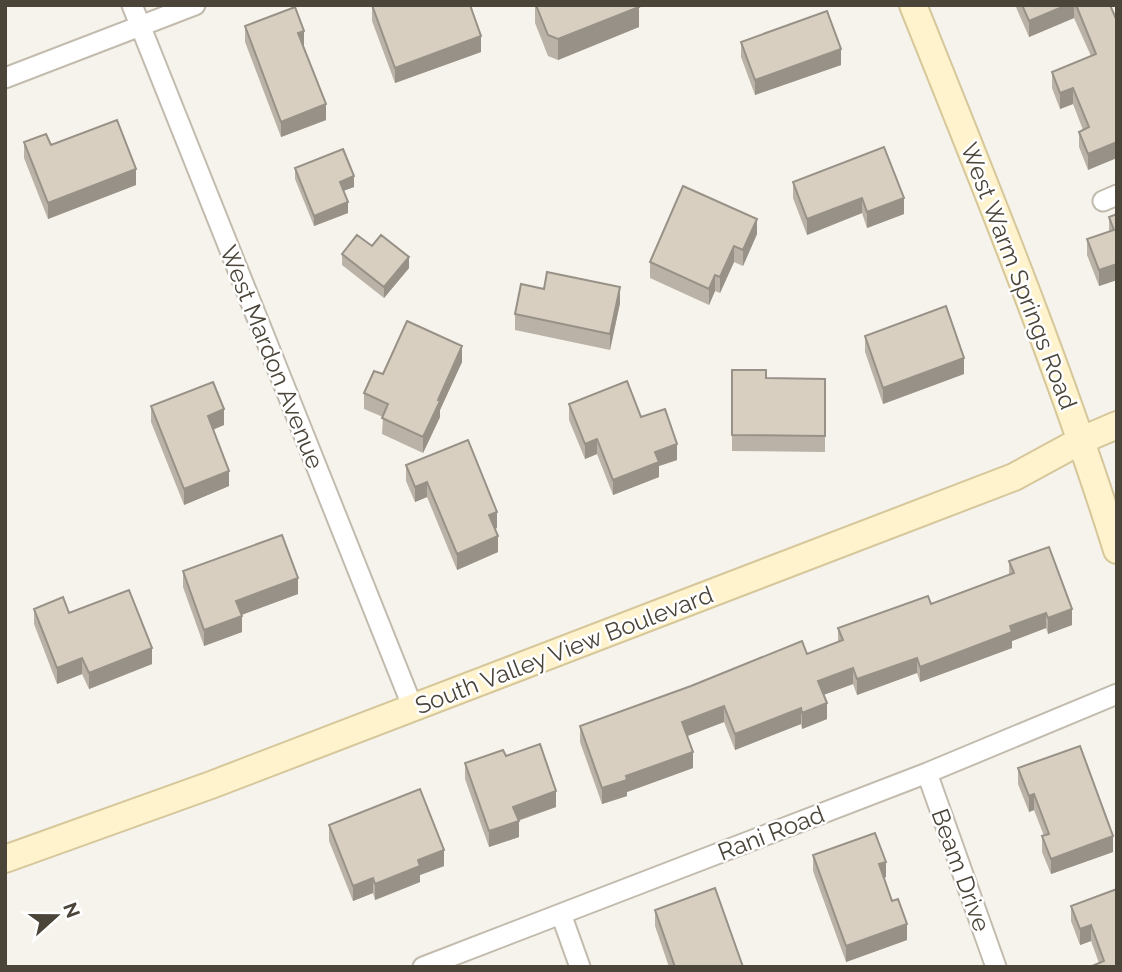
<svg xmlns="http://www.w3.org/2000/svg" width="1122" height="972" viewBox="0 0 1122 972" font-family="Raleway,sans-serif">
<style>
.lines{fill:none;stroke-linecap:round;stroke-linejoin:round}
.minor-casing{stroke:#c2bbae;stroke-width:23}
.secondary-casing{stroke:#d6c79b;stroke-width:30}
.minor{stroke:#fff;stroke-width:19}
.secondary{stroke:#fff3cd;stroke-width:26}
.wall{fill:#bab2a6}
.shaded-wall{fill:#979187}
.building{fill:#d8cfc1;stroke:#979187;stroke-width:2}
.labels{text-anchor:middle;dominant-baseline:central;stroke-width:5;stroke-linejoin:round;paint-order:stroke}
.street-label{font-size:24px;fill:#4b4439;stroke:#fff}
</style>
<rect width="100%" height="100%" fill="#f6f3ec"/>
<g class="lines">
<defs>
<path id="minor" d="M 132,5 L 413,708
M 5,78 L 195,5
M 1103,201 L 1117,195
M 927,773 L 996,967
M 561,914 L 580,967
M 423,967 L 927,773 L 1117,694"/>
<path id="secondary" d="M 913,5 C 985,185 1059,365 1117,550
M 5,859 L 211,785 L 1014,477 L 1082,440 L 1117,425"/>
</defs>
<use href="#minor" class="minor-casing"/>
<use href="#secondary" class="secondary-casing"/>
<use href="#minor" class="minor"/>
<use href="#secondary" class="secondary"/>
</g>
<path class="wall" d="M 372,5 L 481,52 L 395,83 L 372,21 Z
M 535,5 L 638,5 L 639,27 L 558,60 L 548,56 L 535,23 Z
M 1015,5 L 1110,5 L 1088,170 L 1079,147 L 1079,132 L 1083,130 L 1073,104 L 1060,109 L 1052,88 L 1052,72 L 1091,56 L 1074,18 L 1029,37 Z
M 245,26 L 304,47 L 326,120 L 281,137 L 245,42 Z
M 741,42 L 841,65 L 755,95 L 741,57 Z
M 24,142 L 51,145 L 136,185 L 48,219 L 24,158 Z
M 884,147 L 904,214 L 867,228 L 862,213 L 807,235 L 793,198 L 793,182 Z
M 295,168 L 354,187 L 343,191 L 348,213 L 314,226 L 295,179 Z
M 1117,214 L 1117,280 L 1099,286 L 1087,255 L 1087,239 L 1109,231 L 1109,217 Z
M 757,234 L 743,266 L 734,262 L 720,293 L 715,291 L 709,305 L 650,278 L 650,262 Z
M 372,246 L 409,268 L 384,298 L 342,265 L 342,254 Z
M 620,303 L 610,350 L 515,330 L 515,314 Z
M 865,336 L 964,374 L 883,404 L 865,352 Z
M 462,362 L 440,410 L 440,417 L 423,453 L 382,434 L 383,417 L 364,409 L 364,393 L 383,374 Z
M 732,370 L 766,378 L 825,379 L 825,452 L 732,451 Z
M 569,404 L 641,417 L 677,460 L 659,466 L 659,477 L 613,495 L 597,454 L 585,459 L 569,420 Z
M 151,406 L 224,425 L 213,429 L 229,486 L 184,505 L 151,422 Z
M 406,465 L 497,528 L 495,529 L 498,552 L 457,570 L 427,497 L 415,502 L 406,481 Z
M 1009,561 L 1072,625 L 1048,634 L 1046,628 L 1012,641 L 1012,648 L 920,682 L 917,673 L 857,695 L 853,684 L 823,695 L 827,719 L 802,729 L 801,724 L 735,750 L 724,722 L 687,736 L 693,768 L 627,792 L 627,796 L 602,804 L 580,742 L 580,726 L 807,654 L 838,642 L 838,628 L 931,604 L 1009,575 Z
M 183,571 L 298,594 L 241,615 L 242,632 L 204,646 L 183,587 Z
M 34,609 L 69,613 L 152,664 L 89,689 L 82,674 L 57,684 L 34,624 Z
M 506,756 L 556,807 L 518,821 L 519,837 L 489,847 L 465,779 L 465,763 Z
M 1018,768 L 1113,852 L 1051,874 L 1042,852 L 1042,836 L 1044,836 L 1034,810 L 1029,812 L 1018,784 Z
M 329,825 L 444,866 L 420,875 L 420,882 L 375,900 L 373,893 L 353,901 L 329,841 Z
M 813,855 L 886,877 L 884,878 L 907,940 L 846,962 L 813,871 Z
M 1117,889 L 1117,967 L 1099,963 L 1091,941 L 1080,945 L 1071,921 L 1071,906 Z
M 655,910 L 743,967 L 669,967 L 655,926 Z"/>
<path class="shaded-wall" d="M 1067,5 L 1074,5 L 1074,18 L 1029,37 L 1029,21 Z
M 639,7 L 639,27 L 558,60 L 558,39 Z
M 304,31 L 304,47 L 298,33 Z
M 481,36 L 481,52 L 395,83 L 395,68 Z
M 841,49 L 841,65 L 755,95 L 755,80 Z
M 1073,88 L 1073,104 L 1060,109 L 1060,93 Z
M 326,104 L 326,120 L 281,137 L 281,122 Z
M 1117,142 L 1117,158 L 1088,170 L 1088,154 Z
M 136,169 L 136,185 L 48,219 L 48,203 Z
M 354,176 L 354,187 L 340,192 L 340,182 Z
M 862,198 L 862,213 L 807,235 L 807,219 Z
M 904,198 L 904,214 L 867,228 L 867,212 Z
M 348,202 L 348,213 L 314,226 L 314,216 Z
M 757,219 L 757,234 L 743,266 L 743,250 Z
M 734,246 L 734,262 L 720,293 L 720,277 Z
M 409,257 L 409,268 L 384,298 L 384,287 Z
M 1117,264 L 1117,280 L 1099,286 L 1099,270 Z
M 715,275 L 715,291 L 709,305 L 709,289 Z
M 620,287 L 620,303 L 610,350 L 610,334 Z
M 462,346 L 462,362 L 440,410 L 440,417 L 423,453 L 423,437 L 438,400 Z
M 964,358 L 964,374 L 883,404 L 883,388 Z
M 224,409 L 224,425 L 208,432 L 208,416 Z
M 597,439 L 597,454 L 585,459 L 585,444 Z
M 677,444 L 677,460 L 659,466 L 659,477 L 613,495 L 613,480 L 655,452 Z
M 229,471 L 229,486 L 184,505 L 184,489 Z
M 427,482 L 427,497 L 415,502 L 415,487 Z
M 497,512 L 497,528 L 489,531 L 489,515 Z
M 498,536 L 498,552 L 457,570 L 457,554 Z
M 298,578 L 298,594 L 236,617 L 236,601 Z
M 1072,609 L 1072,625 L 1048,634 L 1048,618 Z
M 1046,613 L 1046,628 L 1012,641 L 1012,648 L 920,682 L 920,667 L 1010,626 Z
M 242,616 L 242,632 L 204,646 L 204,630 Z
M 152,648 L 152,664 L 89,689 L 89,673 Z
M 82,658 L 82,674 L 57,684 L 57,668 Z
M 917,658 L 917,673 L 857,695 L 857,679 Z
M 853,668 L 853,684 L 818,697 L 818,681 Z
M 827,703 L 827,719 L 802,729 L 802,713 Z
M 724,706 L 724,722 L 682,738 L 682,722 Z
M 801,708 L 801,724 L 735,750 L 735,734 Z
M 693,752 L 693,768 L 627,792 L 627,796 L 602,804 L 602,788 L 626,776 Z
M 556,791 L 556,807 L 513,822 L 513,807 Z
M 1034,794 L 1034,810 L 1029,812 L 1029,796 Z
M 519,821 L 519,837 L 489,847 L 489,831 Z
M 1113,836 L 1113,852 L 1051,874 L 1051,859 Z
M 444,850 L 444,866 L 420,875 L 420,882 L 375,900 L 375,884 L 418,860 Z
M 886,862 L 886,877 L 879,880 L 879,864 Z
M 373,878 L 373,893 L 353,901 L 353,886 Z
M 907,924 L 907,940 L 846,962 L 846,946 Z
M 1091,925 L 1091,941 L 1080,945 L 1080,929 Z"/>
<path class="building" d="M 372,5 L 470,5 L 481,36 L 395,68 Z
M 536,5 L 638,5 L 639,7 L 558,39 L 548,35 Z
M 1022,5 L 1067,5 L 1029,21 Z
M 1076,5 L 1110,5 L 1117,21 L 1117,142 L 1088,154 L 1079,132 L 1089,127 L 1073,88 L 1060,93 L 1052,72 L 1096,54 Z
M 295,7 L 304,31 L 298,33 L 326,104 L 281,122 L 245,26 Z
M 827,11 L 841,49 L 755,80 L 741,42 Z
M 117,120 L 136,169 L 48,203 L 24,142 L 46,134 L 51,145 Z
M 884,147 L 904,198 L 867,212 L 862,198 L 807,219 L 793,182 Z
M 343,149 L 354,176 L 340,182 L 348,202 L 314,216 L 295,168 Z
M 683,186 L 757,219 L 743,250 L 734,246 L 720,277 L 715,275 L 709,289 L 650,262 Z
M 1117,214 L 1117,264 L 1099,270 L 1087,239 L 1114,230 L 1109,217 Z
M 357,235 L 372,246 L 381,235 L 409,257 L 384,287 L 342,254 Z
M 547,272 L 620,287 L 610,334 L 515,314 L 521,284 L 544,289 Z
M 946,306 L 964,358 L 883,388 L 865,336 Z
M 407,321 L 462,346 L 438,400 L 440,401 L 423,437 L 382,418 L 388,404 L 364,393 L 374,371 L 383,374 Z
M 732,370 L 766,370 L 766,378 L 825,379 L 825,436 L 732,435 Z
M 627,381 L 641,417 L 665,409 L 677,444 L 655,452 L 659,462 L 613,480 L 597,439 L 585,444 L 569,404 Z
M 213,382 L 224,409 L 208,416 L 229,471 L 184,489 L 151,406 Z
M 468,440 L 497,512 L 489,515 L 498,536 L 457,554 L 427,482 L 415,487 L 406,465 Z
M 282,535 L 298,578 L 236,601 L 242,616 L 204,630 L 183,571 Z
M 1049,547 L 1072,609 L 1048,618 L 1046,613 L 1010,626 L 1012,632 L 920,667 L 917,658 L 857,679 L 853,668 L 818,681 L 827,703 L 802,713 L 801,708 L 735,734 L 724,706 L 682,722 L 693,752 L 626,776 L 627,780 L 602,788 L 580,726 L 691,686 L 802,641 L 807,654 L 843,640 L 838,628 L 928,596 L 931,604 L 1014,573 L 1009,561 Z
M 129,590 L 152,648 L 89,673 L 82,658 L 57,668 L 34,609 L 63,597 L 69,613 Z
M 540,744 L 556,791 L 513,807 L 519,821 L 489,831 L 465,763 L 503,750 L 506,756 Z
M 1080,746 L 1113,836 L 1051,859 L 1042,836 L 1049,834 L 1034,794 L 1029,796 L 1018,768 Z
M 420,789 L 444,850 L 418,860 L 420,866 L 375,884 L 373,878 L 353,886 L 329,825 Z
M 875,833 L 886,862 L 879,864 L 892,901 L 898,899 L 907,924 L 846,946 L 813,855 Z
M 715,888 L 743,967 L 675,967 L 655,910 Z
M 1117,889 L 1117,967 L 1090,967 L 1104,961 L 1091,925 L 1080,929 L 1071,906 Z"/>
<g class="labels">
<g class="street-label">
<text transform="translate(1019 276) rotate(69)">West Warm Springs Road</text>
<text transform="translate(272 357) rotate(68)">West Mardon Avenue</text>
<text transform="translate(564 650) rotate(-21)">South Valley View Boulevard</text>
<text transform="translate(771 833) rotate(-21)">Rani Road</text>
<text transform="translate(961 870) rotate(70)">Beam Drive</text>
</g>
</g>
<rect width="1122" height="972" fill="none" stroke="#4b4439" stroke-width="14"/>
<g transform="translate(56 916) rotate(69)" stroke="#ffffff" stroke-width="5" paint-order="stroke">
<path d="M0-5L12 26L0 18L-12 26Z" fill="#4b4439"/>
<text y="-10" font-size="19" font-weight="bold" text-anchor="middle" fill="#4b4439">N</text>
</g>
</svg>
